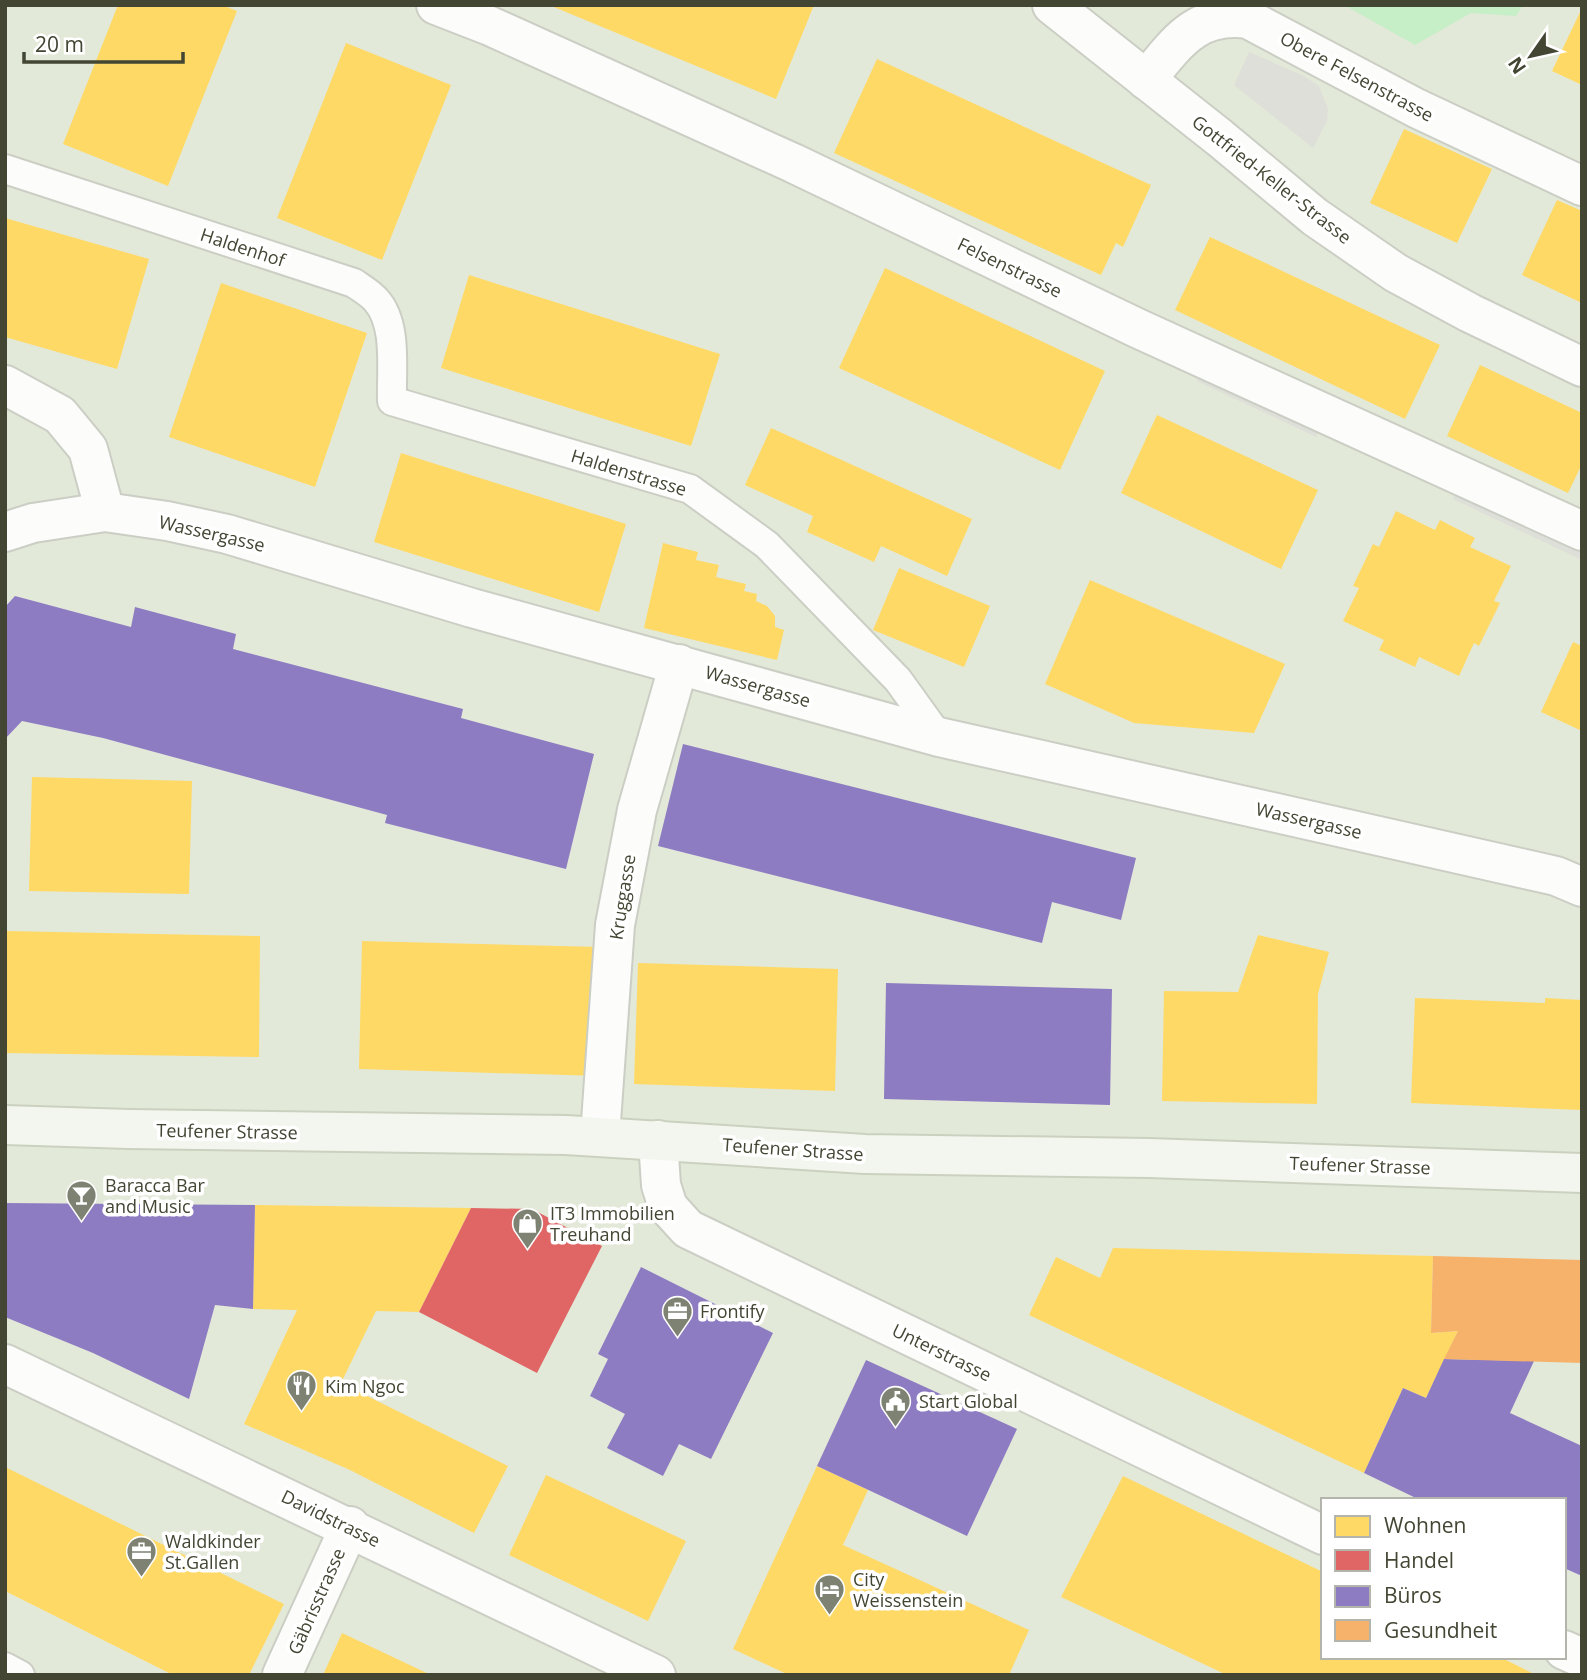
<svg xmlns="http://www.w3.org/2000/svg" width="1587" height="1680" viewBox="0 0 1587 1680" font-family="'Open Sans',sans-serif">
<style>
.residential{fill:#e3e9d8;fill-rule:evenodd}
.green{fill:#c6eec7}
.parking{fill:#dddfd8}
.homes{fill:#ffd966}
.shops{fill:#e06666}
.offices{fill:#8e7cc3}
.health{fill:#f6b26b}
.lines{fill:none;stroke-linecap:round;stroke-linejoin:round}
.service-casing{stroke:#cbcec4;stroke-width:32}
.minor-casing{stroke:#cbcec4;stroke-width:42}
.tertiary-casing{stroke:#cbcec4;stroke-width:42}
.secondary-casing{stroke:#cbd1bf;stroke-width:42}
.service{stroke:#fcfdfb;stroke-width:28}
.minor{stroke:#fcfdfb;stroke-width:38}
.tertiary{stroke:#fcfdfb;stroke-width:38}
.secondary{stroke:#f3f6ee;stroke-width:38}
.labels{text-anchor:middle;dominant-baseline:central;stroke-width:7;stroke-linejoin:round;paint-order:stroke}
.street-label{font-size:18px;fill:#424633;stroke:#fff}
.poi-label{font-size:18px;fill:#424633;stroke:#fff;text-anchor:start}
</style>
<rect width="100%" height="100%" fill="#edf0e7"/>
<path class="residential" d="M 5,5 L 1582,5 L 1582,1675 L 5,1675 ZM 1323,1500 L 1564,1500 L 1564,1657 L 1323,1657 Z"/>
<path class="green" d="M 1344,5 L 1523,5 L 1516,16 L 1471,13 L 1415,45 Z"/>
<path class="parking" d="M 1249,52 L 1304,76 L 1319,86 L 1328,109 L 1327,121 L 1313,148 L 1234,85 Z
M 1203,367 L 1322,422 L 1316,437 L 1197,381 Z
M 1460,483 L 1582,541 L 1582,560 L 1453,499 Z"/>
<path class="homes" d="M 118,5 L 222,5 L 237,11 L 168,186 L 63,144 Z
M 549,5 L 814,5 L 776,99 Z
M 1582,8 L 1582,85 L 1552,71 Z
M 346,43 L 451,85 L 382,260 L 277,218 Z
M 877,59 L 1151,185 L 1123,247 L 1116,243 L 1101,275 L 834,153 Z
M 1404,129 L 1492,169 L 1457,243 L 1370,203 Z
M 1557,200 L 1582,211 L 1582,303 L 1522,275 Z
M 5,218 L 149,259 L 117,369 L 5,337 Z
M 1210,237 L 1440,345 L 1405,419 L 1175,310 Z
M 885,268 L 1105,371 L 1060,470 L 839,368 Z
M 469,275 L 720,354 L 691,446 L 441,368 Z
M 221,283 L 367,333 L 315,487 L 169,437 Z
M 1480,365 L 1582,413 L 1582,464 L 1568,493 L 1447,436 Z
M 1157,415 L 1318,490 L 1281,569 L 1121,493 Z
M 771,428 L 972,519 L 947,576 L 881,546 L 874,562 L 807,532 L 813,516 L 745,485 Z
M 401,453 L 626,524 L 599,612 L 374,542 Z
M 1396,511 L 1435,530 L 1440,520 L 1475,538 L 1470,547 L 1511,566 L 1494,601 L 1500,603 L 1479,646 L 1474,643 L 1459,676 L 1419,657 L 1415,667 L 1379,650 L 1384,640 L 1343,621 L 1359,588 L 1353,586 L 1373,544 L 1379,547 Z
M 663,543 L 698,552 L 696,560 L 719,565 L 716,577 L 746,584 L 744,591 L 757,594 L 756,601 L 767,606 L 775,616 L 775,627 L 784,630 L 777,660 L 644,628 Z
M 899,568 L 990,606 L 964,667 L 873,630 Z
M 1090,580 L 1285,664 L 1254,733 L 1134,723 L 1045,684 Z
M 1573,642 L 1582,646 L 1582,731 L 1541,712 Z
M 32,777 L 192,781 L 189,894 L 29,891 Z
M 5,931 L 260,936 L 259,1057 L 5,1053 Z
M 1258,935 L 1329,952 L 1318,994 L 1317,1104 L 1162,1101 L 1164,991 L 1238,992 Z
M 362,941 L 601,947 L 599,1076 L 359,1069 Z
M 638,963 L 838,969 L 835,1091 L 634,1084 Z
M 1415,998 L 1545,1003 L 1545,998 L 1582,1000 L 1582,1110 L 1411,1103 Z
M 255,1205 L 471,1208 L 419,1312 L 376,1311 L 341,1383 L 508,1466 L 474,1533 L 350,1470 L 244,1424 L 297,1310 L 253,1309 Z
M 1113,1248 L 1433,1256 L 1431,1333 L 1458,1331 L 1426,1398 L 1403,1388 L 1364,1473 L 1029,1315 L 1056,1257 L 1100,1278 Z
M 817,1466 L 868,1490 L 843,1545 L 1029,1630 L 1009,1675 L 789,1675 L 733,1649 Z
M 5,1467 L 284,1604 L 249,1675 L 173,1675 L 5,1591 Z
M 546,1475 L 686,1541 L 648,1621 L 509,1555 Z
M 1123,1476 L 1323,1572 L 1323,1657 L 1500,1657 L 1536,1675 L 1227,1675 L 1061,1597 Z
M 342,1633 L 431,1675 L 323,1675 Z"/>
<path class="shops" d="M 471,1208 L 532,1209 L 602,1246 L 537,1373 L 419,1312 Z"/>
<path class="offices" d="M 15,596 L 131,627 L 135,607 L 236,634 L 233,649 L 463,709 L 461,718 L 594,754 L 566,869 L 385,823 L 387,815 L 103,738 L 22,721 L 5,739 L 5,607 Z
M 683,744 L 1136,858 L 1121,920 L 1052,902 L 1042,943 L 658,846 Z
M 886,983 L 1112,989 L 1110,1105 L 884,1099 Z
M 5,1203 L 255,1205 L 253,1309 L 215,1305 L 189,1399 L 93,1353 L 5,1317 Z
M 641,1267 L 773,1333 L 711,1459 L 679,1444 L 663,1476 L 607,1448 L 625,1414 L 590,1396 L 608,1359 L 598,1354 Z
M 1444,1359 L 1534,1361 L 1510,1413 L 1582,1446 L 1582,1576 L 1564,1568 L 1564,1500 L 1420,1500 L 1364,1473 L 1403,1388 L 1426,1398 Z
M 866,1360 L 1017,1429 L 967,1536 L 817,1466 Z"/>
<path class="health" d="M 1433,1256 L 1582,1260 L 1582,1363 L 1444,1359 L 1458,1331 L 1431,1333 Z"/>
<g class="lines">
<defs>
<path id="service" d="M 5,169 L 354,283 C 361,288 370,293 376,300 C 398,324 391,370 392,401 L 690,489 L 767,545 L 898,680 L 939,737
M 5,1667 L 20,1675"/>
<path id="minor" d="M 436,5 L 490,26 L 793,163 L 1137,328 L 1582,531
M 1146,80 C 1176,44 1195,12 1248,19 L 1416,108 L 1582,186
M 5,385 L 60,415 L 88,449 L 105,512
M 600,1136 L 615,925 L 637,810 L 679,664
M 658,1140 L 661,1185 L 668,1207 L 688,1229 L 1323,1535
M 5,1364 L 656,1675
M 1564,1650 L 1582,1658
M 282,1675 L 350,1526"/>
<path id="tertiary" d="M 1052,5 L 1220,138 L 1315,217 L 1396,273 L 1470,313 L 1582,367
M 5,532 L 33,523 L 105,512 L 167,521 L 227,534 L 472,608 L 939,737 L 1556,876 L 1582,887"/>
<path id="secondary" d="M 5,1125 L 129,1129 L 566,1135 L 865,1154 L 1149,1158 L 1582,1173"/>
</defs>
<use href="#service" class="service-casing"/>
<use href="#minor" class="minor-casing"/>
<use href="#tertiary" class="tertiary-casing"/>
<use href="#secondary" class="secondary-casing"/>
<use href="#service" class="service"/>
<use href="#minor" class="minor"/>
<use href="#tertiary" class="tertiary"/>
<use href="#secondary" class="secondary"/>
</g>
<defs>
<symbol id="bar-pin" viewBox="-11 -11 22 30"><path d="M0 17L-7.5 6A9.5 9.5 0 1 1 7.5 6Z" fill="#7e8272" stroke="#fff"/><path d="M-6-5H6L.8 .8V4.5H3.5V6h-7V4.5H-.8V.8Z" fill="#fff"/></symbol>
<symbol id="shop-pin" viewBox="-11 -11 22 30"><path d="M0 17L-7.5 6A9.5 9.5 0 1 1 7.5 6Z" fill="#7e8272" stroke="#fff"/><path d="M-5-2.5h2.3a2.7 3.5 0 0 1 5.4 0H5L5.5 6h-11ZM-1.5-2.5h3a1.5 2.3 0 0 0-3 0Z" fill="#fff"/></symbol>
<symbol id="office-pin" viewBox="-11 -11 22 30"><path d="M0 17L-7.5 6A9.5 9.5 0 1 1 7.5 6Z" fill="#7e8272" stroke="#fff"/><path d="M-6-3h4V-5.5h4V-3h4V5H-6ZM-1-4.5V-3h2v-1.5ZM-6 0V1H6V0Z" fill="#fff"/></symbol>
<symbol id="restaurant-pin" viewBox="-11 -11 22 30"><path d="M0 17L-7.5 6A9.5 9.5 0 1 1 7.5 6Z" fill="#7e8272" stroke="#fff"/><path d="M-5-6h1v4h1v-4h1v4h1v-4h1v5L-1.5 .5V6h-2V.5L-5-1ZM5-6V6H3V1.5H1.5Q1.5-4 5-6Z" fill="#fff"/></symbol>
<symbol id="civic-pin" viewBox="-11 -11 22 30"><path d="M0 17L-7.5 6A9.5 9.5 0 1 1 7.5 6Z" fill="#7e8272" stroke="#fff"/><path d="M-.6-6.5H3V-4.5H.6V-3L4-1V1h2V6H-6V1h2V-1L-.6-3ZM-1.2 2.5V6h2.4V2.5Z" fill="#fff"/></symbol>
<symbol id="hotel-pin" viewBox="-11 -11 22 30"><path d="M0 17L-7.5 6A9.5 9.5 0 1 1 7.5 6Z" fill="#7e8272" stroke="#fff"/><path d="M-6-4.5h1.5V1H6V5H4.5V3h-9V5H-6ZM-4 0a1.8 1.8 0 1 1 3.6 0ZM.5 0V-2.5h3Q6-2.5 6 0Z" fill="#fff"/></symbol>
</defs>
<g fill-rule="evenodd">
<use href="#bar-pin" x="64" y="1178" width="35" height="47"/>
<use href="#shop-pin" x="510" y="1206" width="35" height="47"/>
<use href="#office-pin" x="660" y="1294" width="35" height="47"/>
<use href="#restaurant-pin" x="284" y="1368" width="35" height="47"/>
<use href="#civic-pin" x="878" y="1384" width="35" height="47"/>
<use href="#office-pin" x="124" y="1534" width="35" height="47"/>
<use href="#hotel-pin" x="812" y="1572" width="35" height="47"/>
</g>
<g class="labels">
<g class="street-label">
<text transform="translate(1357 76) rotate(28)">Obere Felsenstrasse</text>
<text transform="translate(1272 179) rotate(38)">Gottfried-Keller-Strasse</text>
<text transform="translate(243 247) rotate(18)">Haldenhof</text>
<text transform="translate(1010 267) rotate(26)">Felsenstrasse</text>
<text transform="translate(629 472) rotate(17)">Haldenstrasse</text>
<text transform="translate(212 533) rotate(13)">Wassergasse</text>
<text transform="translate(758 686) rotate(16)">Wassergasse</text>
<text transform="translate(1309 820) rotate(13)">Wassergasse</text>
<text transform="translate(622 897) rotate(-81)">Kruggasse</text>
<text transform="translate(227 1131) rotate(1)">Teufener Strasse</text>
<text transform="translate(793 1149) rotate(4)">Teufener Strasse</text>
<text transform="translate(1360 1165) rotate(2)">Teufener Strasse</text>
<text transform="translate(942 1352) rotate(26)">Unterstrasse</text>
<text transform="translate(331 1518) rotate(26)">Davidstrasse</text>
<text transform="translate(316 1601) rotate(-66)">Gäbrisstrasse</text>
</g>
<g class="poi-label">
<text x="105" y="1185">Baracca Bar<tspan x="105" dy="21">and Music</tspan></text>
<text x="550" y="1213">IT3 Immobilien<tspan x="550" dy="21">Treuhand</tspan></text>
<text x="700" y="1311">Frontify</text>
<text x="325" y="1386">Kim Ngoc</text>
<text x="919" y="1401">Start Global</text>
<text x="165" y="1541">Waldkinder<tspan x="165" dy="21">St.Gallen</tspan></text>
<text x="853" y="1579">City<tspan x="853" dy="21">Weissenstein</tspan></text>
</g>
</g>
<rect width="1587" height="1680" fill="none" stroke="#424633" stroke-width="14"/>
<rect x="1321" y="1498" width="245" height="161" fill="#ffffff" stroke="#b3b5ad" stroke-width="2"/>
<rect x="1335" y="1516" width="35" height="21" fill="#ffd966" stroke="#b3b5ad" stroke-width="2"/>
<text x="1384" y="1533" font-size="21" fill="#424633">Wohnen</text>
<rect x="1335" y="1550" width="35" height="21" fill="#e06666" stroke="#b3b5ad" stroke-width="2"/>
<text x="1384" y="1568" font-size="21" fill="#424633">Handel</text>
<rect x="1335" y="1586" width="35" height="21" fill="#8e7cc3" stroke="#b3b5ad" stroke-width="2"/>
<text x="1384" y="1603" font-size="21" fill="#424633">Büros</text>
<rect x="1335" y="1620" width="35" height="21" fill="#f6b26b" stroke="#b3b5ad" stroke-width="2"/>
<text x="1384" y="1638" font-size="21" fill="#424633">Gesundheit</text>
<g transform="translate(1531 56) rotate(236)" stroke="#ffffff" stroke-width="5" paint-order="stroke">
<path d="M0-5L12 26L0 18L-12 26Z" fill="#424633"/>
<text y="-10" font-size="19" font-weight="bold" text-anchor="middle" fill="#424633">N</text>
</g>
<path d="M24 52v10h159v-10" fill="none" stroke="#424633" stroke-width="3.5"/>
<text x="35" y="52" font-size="21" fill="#424633" stroke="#ffffff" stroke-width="5" paint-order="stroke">20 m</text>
</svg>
